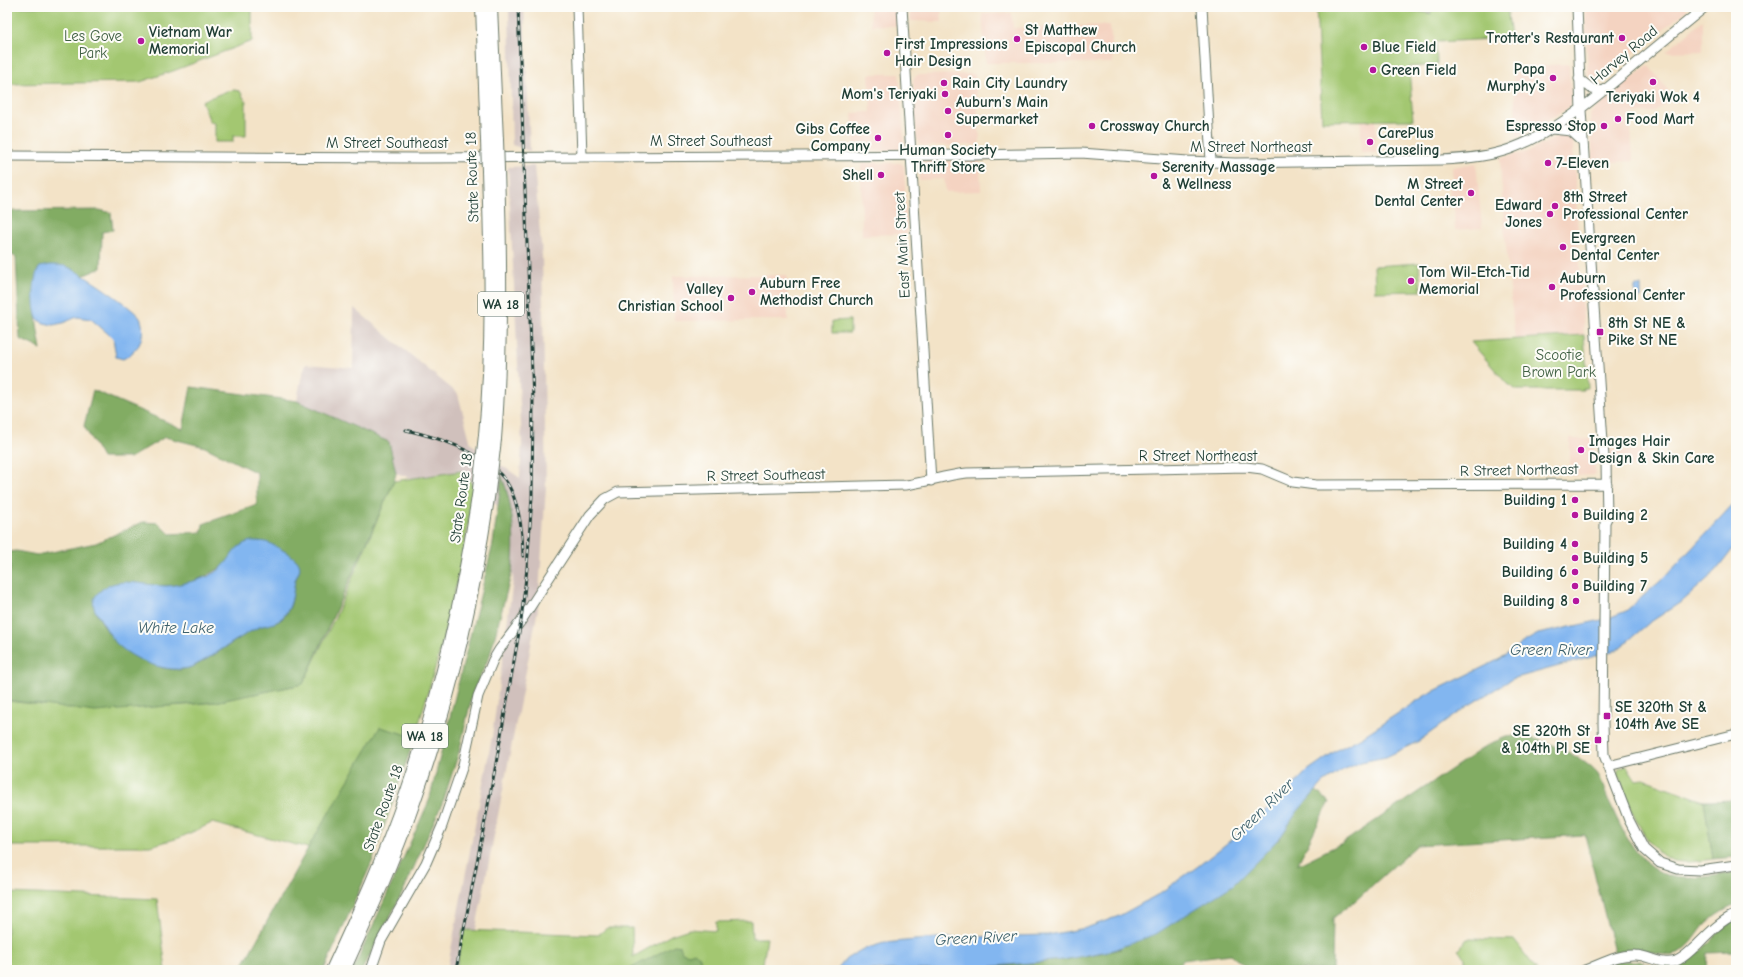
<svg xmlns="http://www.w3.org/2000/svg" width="1743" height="977" viewBox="0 0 1743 977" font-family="'Comic Neue',sans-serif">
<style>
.built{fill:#f4d3c1}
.industrial{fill:#d0c0bc}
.green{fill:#a3c771;stroke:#618252}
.forest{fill:#82ac63;stroke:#50744c;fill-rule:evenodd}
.water{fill:#82b6f0;stroke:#507a92}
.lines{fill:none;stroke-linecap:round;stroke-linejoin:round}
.secondary-casing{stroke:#697767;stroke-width:11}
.highway-casing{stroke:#697767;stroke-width:14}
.secondary{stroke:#fff;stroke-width:9}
.highway{stroke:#fff;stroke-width:12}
.rail-casing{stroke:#1f3d34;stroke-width:3}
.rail{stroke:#fdfcf7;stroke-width:1.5;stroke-dasharray:4.5;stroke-linecap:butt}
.highway-bridge-casing{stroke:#697767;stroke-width:14;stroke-linecap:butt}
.highway-bridge{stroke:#fff;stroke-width:12}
.poi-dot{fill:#b5179e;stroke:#fdfcf7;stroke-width:1.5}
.labels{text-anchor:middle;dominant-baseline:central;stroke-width:4;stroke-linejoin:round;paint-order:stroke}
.shield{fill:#fdfcf7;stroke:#62766e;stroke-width:1}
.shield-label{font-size:14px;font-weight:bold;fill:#1f3d34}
.poi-label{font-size:15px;font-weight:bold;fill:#1f3d34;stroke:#fdfcf7;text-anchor:start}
.park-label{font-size:15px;fill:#406043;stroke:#fdfcf7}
.street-label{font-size:15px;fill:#1f3d34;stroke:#fdfcf7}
.water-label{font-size:16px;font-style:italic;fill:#3d616c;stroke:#fdfcf7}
</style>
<rect width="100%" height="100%" fill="#fdfcf7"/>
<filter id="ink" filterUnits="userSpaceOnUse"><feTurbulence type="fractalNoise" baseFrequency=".025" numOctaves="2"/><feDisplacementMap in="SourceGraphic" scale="8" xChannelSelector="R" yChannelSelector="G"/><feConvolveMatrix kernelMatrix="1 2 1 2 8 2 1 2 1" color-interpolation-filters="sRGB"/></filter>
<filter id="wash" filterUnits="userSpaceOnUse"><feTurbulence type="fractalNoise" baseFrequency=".012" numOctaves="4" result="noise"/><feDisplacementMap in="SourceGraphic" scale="16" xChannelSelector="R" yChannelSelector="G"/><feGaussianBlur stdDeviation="0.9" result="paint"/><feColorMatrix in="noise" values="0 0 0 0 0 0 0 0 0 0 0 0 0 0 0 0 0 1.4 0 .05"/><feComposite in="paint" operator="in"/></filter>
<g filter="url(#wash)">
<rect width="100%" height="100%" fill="#f3e3c7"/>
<path class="built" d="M 870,7 L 896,7 L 897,26 L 871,25 Z
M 910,7 L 941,7 L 942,22 L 911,21 Z
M 1585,7 L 1685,7 L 1687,10 L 1600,80 L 1595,83 L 1590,81 L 1588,76 Z
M 1012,13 L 1013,28 L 1110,25 L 1113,63 L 986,63 L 982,14 Z
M 1703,20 L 1703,51 L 1666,52 Z
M 1569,64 L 1571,106 L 1531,131 L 1517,137 L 1513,67 Z
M 1648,65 L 1674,98 L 1653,112 L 1630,114 L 1633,161 L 1593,163 L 1590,116 L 1591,113 Z
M 869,74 L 899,74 L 904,138 L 902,146 L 898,150 L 855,152 L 852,113 L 871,112 Z
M 975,74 L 980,141 L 977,145 L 923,146 L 919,143 L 917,139 L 913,80 L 917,75 Z
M 1361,121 L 1376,121 L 1376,153 L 1361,153 Z
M 1562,135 L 1570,138 L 1573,142 L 1584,335 L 1515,340 L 1504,226 L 1500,158 L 1527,152 Z
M 980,160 L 981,191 L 946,192 L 944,179 L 919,180 L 919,167 L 922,161 Z
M 861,163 L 901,163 L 904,166 L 907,232 L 906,234 L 862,235 Z
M 1476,163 L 1482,228 L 1455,230 L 1454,205 L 1450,205 L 1449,186 L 1453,185 L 1452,167 Z
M 787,275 L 788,320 L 674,321 L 673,276 Z
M 1570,439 L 1594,439 L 1595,475 L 1570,476 Z
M 1610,450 L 1643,450 L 1660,467 L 1611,467 Z"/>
<path class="industrial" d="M 509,7 L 524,7 L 530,151 L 512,145 Z
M 1401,7 L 1431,7 L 1431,14 L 1418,11 L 1417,13 Z
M 534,166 L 542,255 L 546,487 L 538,609 L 468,970 L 447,970 L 492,737 L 513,580 L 506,513 L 474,486 L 428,483 L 396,473 L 389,442 L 297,401 L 301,379 L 306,364 L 353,368 L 354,308 L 458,394 L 471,444 L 520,478 L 522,444 L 508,167 Z"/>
<path class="green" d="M 7,7 L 252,7 L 252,41 L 173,71 L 140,82 L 7,84 Z
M 1316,7 L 1401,7 L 1417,13 L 1417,11 L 1431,14 L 1431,7 L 1507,7 L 1511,38 L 1436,42 L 1437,65 L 1409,67 L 1413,120 L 1322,121 Z
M 234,90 L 240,91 L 246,102 L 246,136 L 233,136 L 233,142 L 215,142 L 215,123 L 210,122 L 202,101 L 227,91 Z
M 1419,263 L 1421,291 L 1375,292 L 1374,266 Z
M 850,320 L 850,333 L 832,333 L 832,321 Z
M 1584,335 L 1588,388 L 1583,388 L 1583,390 L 1517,390 L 1507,384 L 1471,342 Z
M 462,471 L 474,486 L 464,552 L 440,651 L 415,737 L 380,728 L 308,848 L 212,823 L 179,838 L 150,846 L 7,846 L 7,701 L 88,710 L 186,705 L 215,702 L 303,684 L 338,611 L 394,481 Z
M 1627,766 L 1636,780 L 1644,779 L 1704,801 L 1713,859 C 1703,860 1692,863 1682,862 C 1646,861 1629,802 1618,774 L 1620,768 Z
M 10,893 L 157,899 L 166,970 L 7,970 L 7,902 Z
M 751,921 L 752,938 L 767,938 L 762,970 L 456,970 L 463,930 L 598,935 L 607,928 L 632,928 L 633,957 L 671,935 L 689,929 L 716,931 L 716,922 Z
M 1467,939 L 1514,940 L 1537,970 L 1465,970 L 1465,958 L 1458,950 Z"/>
<path class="forest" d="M 100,210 L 111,213 L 113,230 L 102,232 L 101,268 L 82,276 C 68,265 55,263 38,269 C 32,298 36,320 41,349 L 20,339 L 16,257 L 7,253 L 7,211 Z
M 191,387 L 297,401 L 389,442 L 396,473 L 394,481 L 303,684 L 215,702 L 95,712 L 7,700 L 7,571 L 10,570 L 9,552 L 16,551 L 37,555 L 96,543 L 143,522 L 159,523 L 170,534 L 202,532 L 203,524 L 257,505 L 257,473 L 205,447 L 165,437 L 130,458 L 102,458 L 84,426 L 93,390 L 183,429 ZM 258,541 C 269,543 296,554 299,565 C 301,570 297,575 296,579 C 291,594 295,605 282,619 C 275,625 264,624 257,628 C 234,640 214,657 192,667 L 180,670 L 162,668 L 109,634 L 95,611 L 108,586 C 133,578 142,587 166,586 C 204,585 229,561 258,541 Z
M 502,476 C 513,507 516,538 512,571 L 490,655 L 473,692 L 459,752 L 444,799 L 403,892 L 362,970 L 353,970 L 429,801 L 493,544 Z
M 380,727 L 415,737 L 372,862 L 324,970 L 240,970 L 308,848 Z
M 1521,735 C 1543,740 1581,755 1597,773 C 1602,779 1607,798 1611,806 C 1624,835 1644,877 1682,878 C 1700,879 1718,875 1736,872 L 1736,905 C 1723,910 1712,917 1703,927 C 1695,937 1690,948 1677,953 C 1663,958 1658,952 1645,950 C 1634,947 1625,950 1614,952 L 1585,835 L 1417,845 L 1355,901 L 1333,918 L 1332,970 L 1249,970 L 1230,954 L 1183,960 L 1175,970 L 873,970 L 987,955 L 987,968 L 1063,960 L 1121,949 L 1085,946 L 1278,827 L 1278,841 L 1297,812 L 1316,791 L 1329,802 L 1297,865 L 1344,842 L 1489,744 L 1506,737 Z
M 1736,800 L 1736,857 L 1713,859 L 1704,801 Z
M 1736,920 L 1736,952 L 1707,953 L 1706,970 L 1597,970 L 1619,961 L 1639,961 L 1652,966 L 1659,967 L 1685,961 L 1703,948 L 1723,928 Z
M 674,945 L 680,946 L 682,952 L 689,954 L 694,952 C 702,957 702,962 699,970 L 628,970 Z"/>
<path class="water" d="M 50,265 C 56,265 62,265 68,267 C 80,272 134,308 140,318 C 144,326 143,337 139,345 C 135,350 130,356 123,359 L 116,357 L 113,338 L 91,319 L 77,317 L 63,323 L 53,325 L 44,323 L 38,320 C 32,310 32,275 40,267 Z
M 1635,286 L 1641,286 L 1641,298 L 1635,298 Z
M 1736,501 L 1736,545 L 1716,571 L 1684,600 L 1649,623 L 1617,650 L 1512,679 L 1466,707 L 1419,741 L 1386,757 L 1361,762 L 1341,771 L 1323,783 L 1297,812 L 1281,836 L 1263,855 L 1233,885 L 1156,934 L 1113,950 L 1063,960 L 952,970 L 837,970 L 846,959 L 861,950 L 884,943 L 936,938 L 1048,935 L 1086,928 L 1119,916 L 1157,895 L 1197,867 L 1241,832 L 1294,785 L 1307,771 L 1337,750 L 1360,738 L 1426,695 L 1500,659 L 1522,643 L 1538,634 L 1606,619 L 1626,611 L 1665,577 Z
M 251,541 C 256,541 261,541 266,542 C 274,545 296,556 299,564 C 302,570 296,576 295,581 C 292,596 293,606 282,618 C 276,625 265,624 257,628 C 234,640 214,656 192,667 C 168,675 133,660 116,643 C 110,636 106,628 101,620 C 95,611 89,603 98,593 C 119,571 150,590 175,585 C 190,582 208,579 220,569 C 233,558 232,546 251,541 Z"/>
</g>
<g filter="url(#ink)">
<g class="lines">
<defs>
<path id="secondary" d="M 577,7 L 582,156
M 902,7 L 931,481
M 1202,7 L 1211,162
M 1577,7 L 1581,110 L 1604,457 L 1606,462 L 1607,518 L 1605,522 L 1603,724 L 1604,755 L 1629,820 L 1644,849 L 1660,863 L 1678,869 L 1700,870 L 1736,865
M 1579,79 L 1592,89 L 1603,91
M 1552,129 L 1571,131 L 1582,141
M 7,156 L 421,158 L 973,155 L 1081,153 L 1188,161 L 1235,163 L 1441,160 C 1465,159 1488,157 1510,149 C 1554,133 1589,103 1625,73 C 1651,51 1678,29 1705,7
M 1608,766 L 1736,734
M 371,970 L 381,941 L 426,863 L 442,826 L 463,765 L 478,696 L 493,660 L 499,650 L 521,621 L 590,515 L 605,499 L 618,492 L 906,485 C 927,482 946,475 967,473 L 1246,467 L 1262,469 L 1293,482 L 1316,485 L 1607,484
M 1585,970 C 1601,964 1618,954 1635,955 C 1649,955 1661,966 1676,961 C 1684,958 1690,951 1696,946 C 1708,934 1720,921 1736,914"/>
<path id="highway" d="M 482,7 L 487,140
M 491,7 L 497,140
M 485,435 C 493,347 491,259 488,171
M 495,439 C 502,349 501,260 498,170
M 332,970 C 359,912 385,855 406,794 C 440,695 464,594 479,489
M 344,970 C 369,915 394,860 414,802 C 450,701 474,597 489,491"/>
</defs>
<use href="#secondary" class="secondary-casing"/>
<use href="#highway" class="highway-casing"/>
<use href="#secondary" class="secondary"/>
<use href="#highway" class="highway"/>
<defs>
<path id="rail" d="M 406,430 C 440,438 474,449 500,474 C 518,491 523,532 523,556
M 456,970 L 495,769 L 521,621 L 527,568 L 532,497 L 533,400 L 518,7"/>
</defs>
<use href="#rail" class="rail-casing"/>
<use href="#rail" class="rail"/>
<defs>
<path id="highway-bridge" d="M 487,140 L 488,171
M 497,140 L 498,170
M 479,489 L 485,435
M 489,491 L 495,439"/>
</defs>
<use href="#highway-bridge" class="highway-bridge-casing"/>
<use href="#highway-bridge" class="highway-bridge"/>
</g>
</g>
<g class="poi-dot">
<circle cx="1622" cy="38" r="4"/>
<circle cx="1017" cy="39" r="4"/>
<circle cx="141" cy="41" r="4"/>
<circle cx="1364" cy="47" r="4"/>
<circle cx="887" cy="53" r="4"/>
<circle cx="1373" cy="70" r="4"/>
<circle cx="1553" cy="78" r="4"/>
<circle cx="1653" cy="82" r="4"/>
<circle cx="944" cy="83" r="4"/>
<circle cx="945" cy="94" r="4"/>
<circle cx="948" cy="111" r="4"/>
<circle cx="1618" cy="119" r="4"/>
<circle cx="1092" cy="126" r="4"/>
<circle cx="1604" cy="126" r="4"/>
<circle cx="948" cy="135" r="4"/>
<circle cx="878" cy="138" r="4"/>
<circle cx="1370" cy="142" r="4"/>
<circle cx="1548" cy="163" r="4"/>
<circle cx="881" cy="175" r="4"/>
<circle cx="1154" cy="176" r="4"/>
<circle cx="1471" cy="193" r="4"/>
<circle cx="1555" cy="206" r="4"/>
<circle cx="1550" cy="214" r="4"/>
<circle cx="1563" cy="247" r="4"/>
<circle cx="1411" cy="281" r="4"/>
<circle cx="1552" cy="287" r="4"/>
<circle cx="752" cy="292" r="4"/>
<circle cx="731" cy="298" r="4"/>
<rect x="1596" y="328" width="8" height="8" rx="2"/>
<circle cx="1581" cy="450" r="4"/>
<circle cx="1575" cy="500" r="4"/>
<circle cx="1575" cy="515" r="4"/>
<circle cx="1575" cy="544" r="4"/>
<circle cx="1575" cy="558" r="4"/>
<circle cx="1575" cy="572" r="4"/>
<circle cx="1575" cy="586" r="4"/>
<circle cx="1576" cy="601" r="4"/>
<rect x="1603" y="712" width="8" height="8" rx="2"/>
<rect x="1594" y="736" width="8" height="8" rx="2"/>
</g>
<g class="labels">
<g class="shield">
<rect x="478" y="292" width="46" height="24" rx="3"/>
<rect x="402" y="724" width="46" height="24" rx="3"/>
</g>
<g class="shield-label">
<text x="501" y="304">WA 18</text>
<text x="425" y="736">WA 18</text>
</g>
<g class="poi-label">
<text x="1025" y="30">St Matthew<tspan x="1025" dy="17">Episcopal Church</tspan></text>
<text x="149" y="32">Vietnam War<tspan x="149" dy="17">Memorial</tspan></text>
<text x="1614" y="38" text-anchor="end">Trotter's Restaurant</text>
<text x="895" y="44">First Impressions<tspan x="895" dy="17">Hair Design</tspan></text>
<text x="1372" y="47">Blue Field</text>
<text x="1545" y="69" text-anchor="end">Papa<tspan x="1545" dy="17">Murphy's</tspan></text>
<text x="1381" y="70">Green Field</text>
<text x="952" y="83">Rain City Laundry</text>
<text x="937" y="94" text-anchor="end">Mom's Teriyaki</text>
<text x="1653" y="97" text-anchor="middle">Teriyaki Wok 4</text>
<text x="956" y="102">Auburn's Main<tspan x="956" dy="17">Supermarket</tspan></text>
<text x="1626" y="119">Food Mart</text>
<text x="1100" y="126">Crossway Church</text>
<text x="1596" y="126" text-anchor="end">Espresso Stop</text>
<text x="870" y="129" text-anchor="end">Gibs Coffee<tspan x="870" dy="17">Company</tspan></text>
<text x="1378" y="133">CarePlus<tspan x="1378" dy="17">Couseling</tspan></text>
<text x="948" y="150" text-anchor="middle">Human Society<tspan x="948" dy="17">Thrift Store</tspan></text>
<text x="1556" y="163">7-Eleven</text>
<text x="1162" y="167">Serenity Massage<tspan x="1162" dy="17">&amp; Wellness</tspan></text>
<text x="873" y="175" text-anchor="end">Shell</text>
<text x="1463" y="184" text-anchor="end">M Street<tspan x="1463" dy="17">Dental Center</tspan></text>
<text x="1563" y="197">8th Street<tspan x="1563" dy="17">Professional Center</tspan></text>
<text x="1542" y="205" text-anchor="end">Edward<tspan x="1542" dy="17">Jones</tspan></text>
<text x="1571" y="238">Evergreen<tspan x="1571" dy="17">Dental Center</tspan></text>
<text x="1419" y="272">Tom Wil-Etch-Tid<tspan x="1419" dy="17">Memorial</tspan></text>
<text x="1560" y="278">Auburn<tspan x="1560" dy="17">Professional Center</tspan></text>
<text x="760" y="283">Auburn Free<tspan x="760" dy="17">Methodist Church</tspan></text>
<text x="723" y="289" text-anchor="end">Valley<tspan x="723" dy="17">Christian School</tspan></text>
<text x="1608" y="323">8th St NE &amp;<tspan x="1608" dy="17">Pike St NE</tspan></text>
<text x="1589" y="441">Images Hair<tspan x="1589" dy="17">Design &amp; Skin Care</tspan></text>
<text x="1567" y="500" text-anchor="end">Building 1</text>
<text x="1583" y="515">Building 2</text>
<text x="1567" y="544" text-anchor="end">Building 4</text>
<text x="1583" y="558">Building 5</text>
<text x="1567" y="572" text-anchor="end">Building 6</text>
<text x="1583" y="586">Building 7</text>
<text x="1568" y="601" text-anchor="end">Building 8</text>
<text x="1615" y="707">SE 320th St &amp;<tspan x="1615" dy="17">104th Ave SE</tspan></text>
<text x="1590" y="731" text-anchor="end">SE 320th St<tspan x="1590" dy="17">&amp; 104th Pl SE</tspan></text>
</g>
<g class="park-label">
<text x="93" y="36">Les Gove<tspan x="93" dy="17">Park</tspan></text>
<text x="1559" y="355">Scootie<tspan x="1559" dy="17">Brown Park</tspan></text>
</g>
<g class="street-label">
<text transform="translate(1624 55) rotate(-40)">Harvey Road</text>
<text x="711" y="141">M Street Southeast</text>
<text x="387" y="143">M Street Southeast</text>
<text x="1251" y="147">M Street Northeast</text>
<text transform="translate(472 177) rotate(-92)">State Route 18</text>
<text transform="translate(902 245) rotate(-93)">East Main Street</text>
<text x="1198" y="456">R Street Northeast</text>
<text transform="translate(1519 470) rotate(-1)">R Street Northeast</text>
<text transform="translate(766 475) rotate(-1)">R Street Southeast</text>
<text transform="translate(461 498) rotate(-82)">State Route 18</text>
<text transform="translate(383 808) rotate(-70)">State Route 18</text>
</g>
<g class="water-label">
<text x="176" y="628">White Lake</text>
<text x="1551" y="650">Green River</text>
<text transform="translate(1262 810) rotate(-44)">Green River</text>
<text transform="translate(976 938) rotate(-3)">Green River</text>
</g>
</g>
<rect width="1743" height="977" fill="none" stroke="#fdfcf7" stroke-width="24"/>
</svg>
